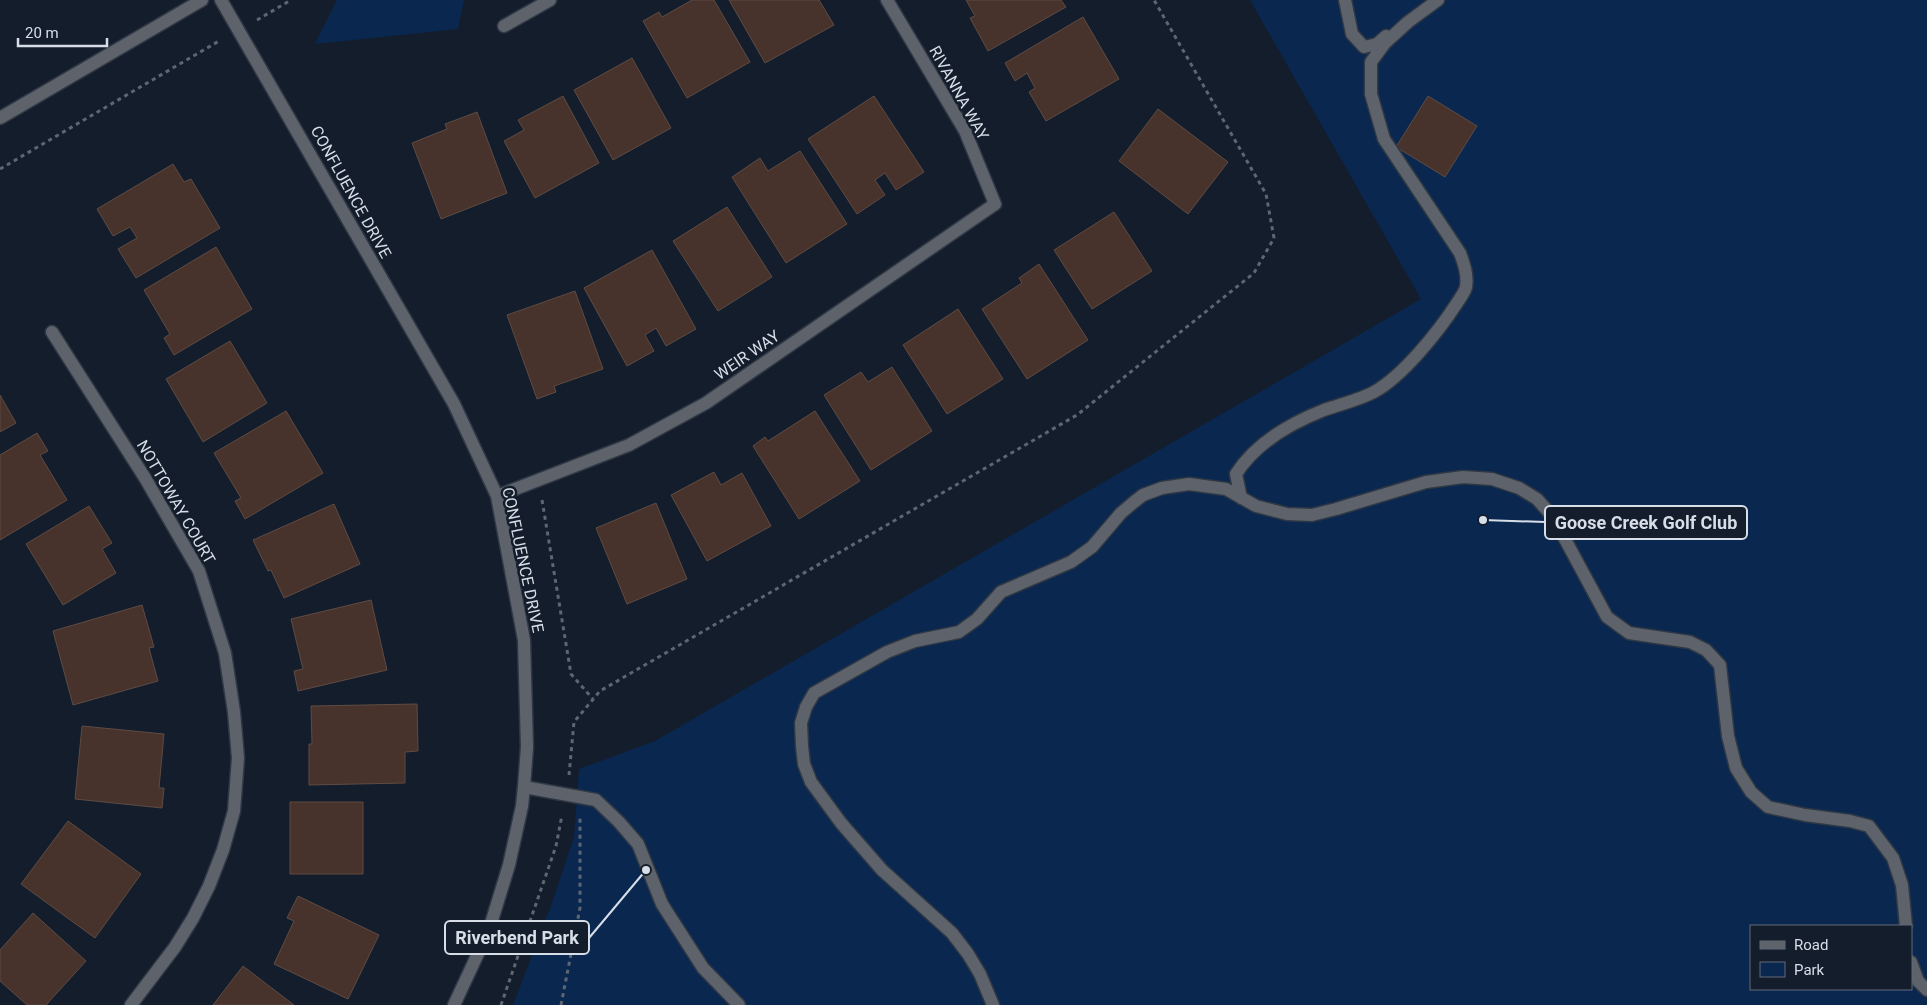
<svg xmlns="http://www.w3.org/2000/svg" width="1927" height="1005" viewBox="0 0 1927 1005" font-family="Roboto,sans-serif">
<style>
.green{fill:#0a2750;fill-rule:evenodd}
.building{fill:#47332c;stroke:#5f4b43}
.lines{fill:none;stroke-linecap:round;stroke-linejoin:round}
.service-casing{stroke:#2f3845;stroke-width:15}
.minor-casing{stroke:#2f3845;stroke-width:15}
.tertiary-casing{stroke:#2f3845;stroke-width:15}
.path{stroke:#5e6672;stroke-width:3;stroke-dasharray:4 4;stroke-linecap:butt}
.service{stroke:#5e636b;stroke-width:12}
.minor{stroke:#5e636b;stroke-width:12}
.tertiary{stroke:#5e636b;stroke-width:12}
.labels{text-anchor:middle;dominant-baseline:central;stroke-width:5;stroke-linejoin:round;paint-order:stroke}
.street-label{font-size:16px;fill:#d7dee8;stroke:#141d2b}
.leader{fill:none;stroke:#d7dee8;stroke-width:2}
.callout-dot{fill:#d7dee8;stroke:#141d2b;stroke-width:2}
.callout{fill:#141d2b;stroke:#d7dee8;stroke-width:2}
.callout-label{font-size:18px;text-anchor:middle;font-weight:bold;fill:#d7dee8}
</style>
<rect width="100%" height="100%" fill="#141d2b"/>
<path class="green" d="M 337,0 L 464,0 L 458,29 L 315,44 Z
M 1250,0 L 1927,0 L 1927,1005 L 513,1005 L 552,903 L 574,837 L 579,769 L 655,741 L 1421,299 ZM 1751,926 L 1911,926 L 1911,989 L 1751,989 Z"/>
<path class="building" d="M 692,0 L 714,0 L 750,62 L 687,98 L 643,21 L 659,12 L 662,17 Z
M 729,0 L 819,0 L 834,25 L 765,63 Z
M 966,0 L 1061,0 L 1066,7 L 988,51 L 970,18 L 975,16 Z
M 1083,17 L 1119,79 L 1046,121 L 1029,92 L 1035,88 L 1027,73 L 1015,81 L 1005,63 Z
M 632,58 L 671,128 L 613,160 L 574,90 Z
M 563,96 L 599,163 L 535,198 L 504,141 L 524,130 L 518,120 Z
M 874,96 L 924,172 L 896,190 L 885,173 L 875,180 L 885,195 L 857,214 L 808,139 Z
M 1428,96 L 1477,126 L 1445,177 L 1396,147 Z
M 1158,109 L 1228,162 L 1188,214 L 1119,161 Z
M 477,112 L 507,193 L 441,219 L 412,143 L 447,129 L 445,124 Z
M 800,151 L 847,224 L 786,263 L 732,177 L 760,158 L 768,171 Z
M 173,164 L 184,182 L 191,179 L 220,228 L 136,278 L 118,249 L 137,238 L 130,227 L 113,236 L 97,209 Z
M 727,207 L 772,277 L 718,311 L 673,241 Z
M 1114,212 L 1152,271 L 1092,309 L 1054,250 Z
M 216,247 L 252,309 L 174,355 L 164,338 L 170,334 L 144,290 Z
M 652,250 L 696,329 L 666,346 L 656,328 L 645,335 L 654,351 L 627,366 L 584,288 Z
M 1039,264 L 1088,340 L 1027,379 L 982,309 L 1022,283 L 1019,278 Z
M 575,291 L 603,369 L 554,386 L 556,392 L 537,399 L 507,315 Z
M 958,309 L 1003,379 L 947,414 L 903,345 Z
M 230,341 L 267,403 L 203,442 L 166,379 Z
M 892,367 L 932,431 L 871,470 L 824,395 L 861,372 L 868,382 Z
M 0,395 L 16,423 L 0,432 Z
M 286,411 L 323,473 L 245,519 L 235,501 L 241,498 L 214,453 Z
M 815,411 L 860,481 L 799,519 L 753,446 L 765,437 L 768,441 Z
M 37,433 L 48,451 L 40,455 L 67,500 L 0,540 L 0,455 Z
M 714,472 L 721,485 L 742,473 L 771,526 L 707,561 L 671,495 Z
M 656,503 L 687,579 L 627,604 L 596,528 Z
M 334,504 L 360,564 L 284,598 L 271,570 L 268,571 L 253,540 Z
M 89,506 L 112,543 L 102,549 L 116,573 L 63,605 L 26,544 Z
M 371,600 L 387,670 L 298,691 L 294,671 L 303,669 L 291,619 Z
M 142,605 L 154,647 L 149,648 L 158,681 L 73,705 L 53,631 Z
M 417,704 L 418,751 L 405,752 L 405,783 L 309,785 L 309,744 L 312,744 L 311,706 Z
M 82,726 L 164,734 L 159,788 L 164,788 L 162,808 L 75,799 Z
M 290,802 L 363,802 L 363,874 L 290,874 Z
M 68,821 L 141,874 L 95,938 L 21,884 Z
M 298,896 L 379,935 L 348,999 L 274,964 L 294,921 L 287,918 Z
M 33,913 L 86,961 L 46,1005 L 27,1005 L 0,981 L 0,950 Z
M 243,966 L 294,1005 L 213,1005 Z"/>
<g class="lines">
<defs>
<path id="service" d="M 1345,0 L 1352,34 L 1364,47 L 1377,44 L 1386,36
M 1241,498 L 1236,474 C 1255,444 1291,423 1324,410 C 1341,404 1359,400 1374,392 C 1403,376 1439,331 1457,303 C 1460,298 1465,292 1466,287 C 1468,275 1464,264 1460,253 L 1384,139 L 1371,94 L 1371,62 L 1385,43 L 1408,22 L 1438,0
M 524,787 L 596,800 L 619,822 L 638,844 L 662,904 L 703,968 L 739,1005
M 1911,962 L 1918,981 L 1927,990
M 993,1005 L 980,974 L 968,954 L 952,933 L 882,870 L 841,823 L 811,782 L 804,764 L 802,746 L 801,723 L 806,707 L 814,693 L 887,652 L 915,641 L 959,632 L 977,619 L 1001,592 L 1071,562 L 1092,547 L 1121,513 L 1134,502 L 1143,495 L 1162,488 L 1189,484 L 1226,489 L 1256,506 L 1287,514 L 1312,515 L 1336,509 L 1426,482 L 1463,477 L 1492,479 L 1519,488 L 1537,499 L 1553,517 L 1607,617 L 1629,633 L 1690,642 L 1706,650 L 1720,665 L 1728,736 L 1736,768 L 1751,792 L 1768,807 L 1805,815 L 1850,821 L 1869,826 L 1893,858 L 1902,885 L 1906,926"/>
<path id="minor" d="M 221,0 L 454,404 L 497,496 L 524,640 L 527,747 L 524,787 L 522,806 L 509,865 L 489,930 L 454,1005
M 504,26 L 550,0
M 52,332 L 145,478 L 199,571 L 225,653 L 234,712 L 238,758 L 234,811 L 223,850 L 209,886 L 193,918 L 175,947 L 131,1005
M 497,496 L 629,445 L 706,403 L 995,204 L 965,131 L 887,0"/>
<path id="tertiary" d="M 0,118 L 202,0"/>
</defs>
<use href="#service" class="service-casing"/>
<use href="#minor" class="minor-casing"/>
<use href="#tertiary" class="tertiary-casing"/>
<path class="path" d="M 257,20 L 291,0
M 0,169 L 219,41
M 542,500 L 571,674 L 593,699
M 569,775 L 574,722 L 600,691 L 1077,415 L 1254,273 L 1274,238 L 1266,194 L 1154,0
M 501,1005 L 556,846 L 562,815
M 561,1005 L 580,908 L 580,818"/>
<use href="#service" class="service"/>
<use href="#minor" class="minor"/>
<use href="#tertiary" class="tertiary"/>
</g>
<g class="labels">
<g class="street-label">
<text transform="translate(959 93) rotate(61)">RIVANNA WAY</text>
<text transform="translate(351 192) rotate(61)">CONFLUENCE DRIVE</text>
<text transform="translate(747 355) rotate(-34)">WEIR WAY</text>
<text transform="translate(176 502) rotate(60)">NOTTOWAY COURT</text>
<text transform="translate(523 560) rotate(78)">CONFLUENCE DRIVE</text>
</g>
</g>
<path class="leader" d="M1483 520L1545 522M646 870L589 938"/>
<g class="callout-dot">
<circle cx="1483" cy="520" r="5"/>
<circle cx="646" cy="870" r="5"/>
</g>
<g class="callout">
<rect x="1545" y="506" width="202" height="33" rx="5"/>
<rect x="445" y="921" width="144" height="33" rx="5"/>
</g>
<g class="callout-label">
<text x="1646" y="529">Goose Creek Golf Club</text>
<text x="517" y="944">Riverbend Park</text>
</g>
<rect x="1750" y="925" width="162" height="65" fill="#141d2b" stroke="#626a77"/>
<rect x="1760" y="941" width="25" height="8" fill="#5e636b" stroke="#626a77"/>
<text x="1794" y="950" font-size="15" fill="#d7dee8">Road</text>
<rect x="1760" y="962" width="25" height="15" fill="#0a2750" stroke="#626a77"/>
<text x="1794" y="975" font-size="15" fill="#d7dee8">Park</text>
<path d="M18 38v8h89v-8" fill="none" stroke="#d7dee8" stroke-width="2.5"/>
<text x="25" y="38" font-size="15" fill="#d7dee8" stroke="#141d2b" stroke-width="4" paint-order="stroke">20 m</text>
</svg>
